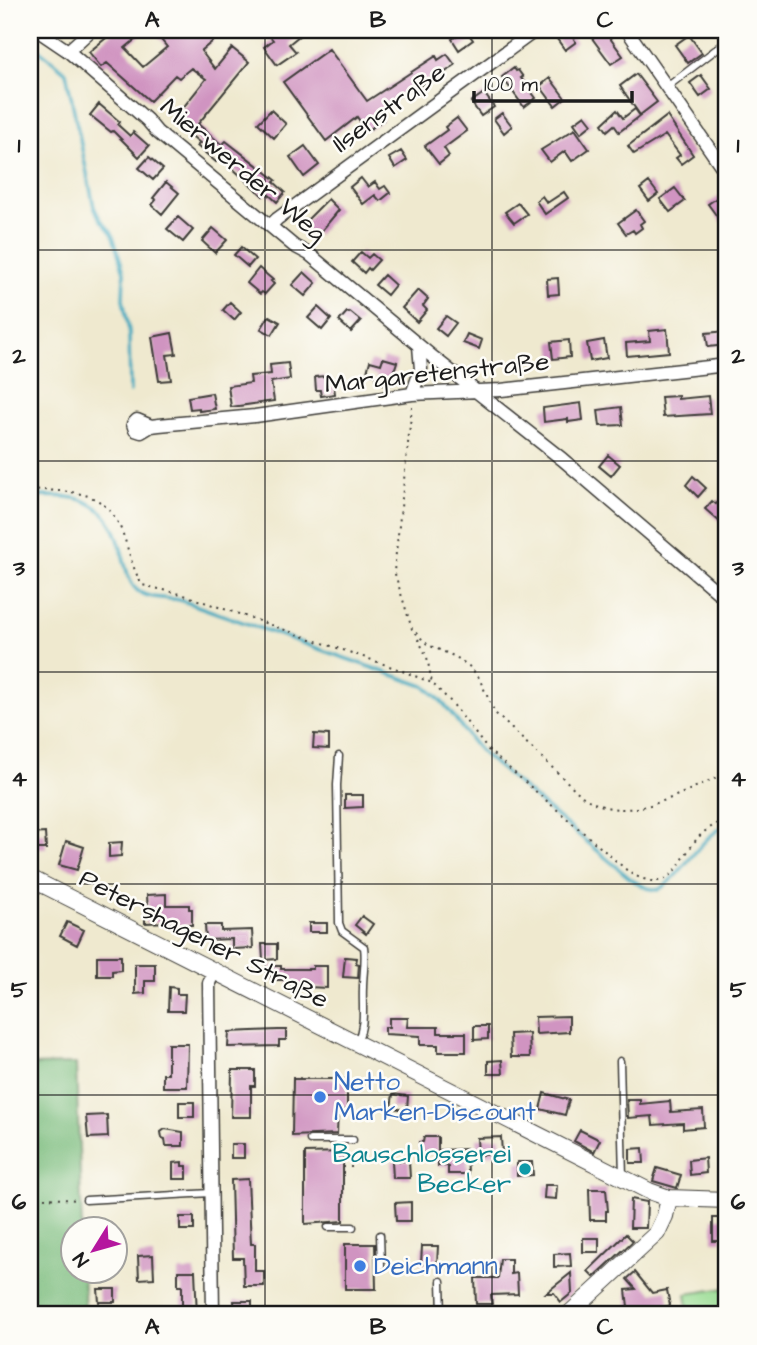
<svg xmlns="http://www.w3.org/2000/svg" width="757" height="1345" viewBox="0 0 757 1345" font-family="'Architects Daughter',sans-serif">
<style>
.green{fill:#99dc93;stroke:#5a7c58;stroke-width:2}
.forest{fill:#7abc7d;stroke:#4b6c4c;stroke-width:2}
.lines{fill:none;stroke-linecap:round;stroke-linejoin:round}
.stream{stroke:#3fa9bf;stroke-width:3.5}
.building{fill:#d094c1}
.service-casing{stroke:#3c3b37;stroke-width:9}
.minor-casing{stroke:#3c3b37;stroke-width:15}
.tertiary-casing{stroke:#3c3b37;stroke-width:18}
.path{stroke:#3c3b37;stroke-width:2;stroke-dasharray:2 5;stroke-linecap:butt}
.service{stroke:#fff;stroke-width:6}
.minor{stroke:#fff;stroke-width:12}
.tertiary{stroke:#fff;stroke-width:16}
.grid{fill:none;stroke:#1c1c1c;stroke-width:2;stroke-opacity:0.55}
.shop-dot{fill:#3f7fe0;stroke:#fdfcf7;stroke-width:2.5}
.culture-dot{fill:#0f9aa8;stroke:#fdfcf7;stroke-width:2.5}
.labels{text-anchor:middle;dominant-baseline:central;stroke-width:5;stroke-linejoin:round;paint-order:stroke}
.street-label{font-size:26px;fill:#1c1c1c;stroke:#fdfcf7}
.shop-label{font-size:26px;fill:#366cbe;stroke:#fdfcf7;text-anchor:start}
.culture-label{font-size:26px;fill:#0d838f;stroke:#fdfcf7;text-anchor:end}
.neatline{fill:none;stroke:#1c1c1c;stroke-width:2.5}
.grid-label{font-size:23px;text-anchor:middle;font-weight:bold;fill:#1c1c1c}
</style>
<rect width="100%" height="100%" fill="#fdfcf7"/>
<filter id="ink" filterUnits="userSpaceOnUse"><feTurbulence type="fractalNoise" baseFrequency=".0143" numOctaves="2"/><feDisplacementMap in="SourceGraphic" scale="14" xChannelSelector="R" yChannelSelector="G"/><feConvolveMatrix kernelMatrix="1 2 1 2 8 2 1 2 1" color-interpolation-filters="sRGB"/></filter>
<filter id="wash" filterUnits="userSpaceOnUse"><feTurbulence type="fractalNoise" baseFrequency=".00686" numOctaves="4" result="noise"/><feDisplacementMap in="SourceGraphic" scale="28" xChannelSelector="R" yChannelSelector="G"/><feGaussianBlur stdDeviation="1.57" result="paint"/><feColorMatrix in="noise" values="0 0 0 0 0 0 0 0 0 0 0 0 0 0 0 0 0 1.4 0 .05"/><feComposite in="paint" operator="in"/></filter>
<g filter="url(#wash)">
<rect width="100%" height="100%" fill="#efe9cf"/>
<path class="green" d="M 726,1288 L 727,1315 L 689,1315 L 686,1294 Z"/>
<path class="forest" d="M 76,1064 L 82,1229 L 74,1230 L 74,1272 L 83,1272 L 85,1313 L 30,1315 L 30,1065 Z"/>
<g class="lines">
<path class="stream" d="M 37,48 L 66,72 L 94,207 L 100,219 L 112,233 L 124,272 L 123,299 L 129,331 L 130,392
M 30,60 L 37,48 L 37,43
M 30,496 C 48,497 72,494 89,503 C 129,522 118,576 138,591 C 149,599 167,598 180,600 L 424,686 C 450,704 462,733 484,755 L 632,880 L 647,888 L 658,890 C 685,874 698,838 727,825
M 30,683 L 30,693"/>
</g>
<g id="blocks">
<path class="building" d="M 116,30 L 147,30 L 125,48 L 143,67 L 167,47 L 153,30 L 184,30 L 187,35 L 193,30 L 204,30 L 213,41 L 201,51 L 215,69 L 232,48 L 249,62 L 198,124 L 222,145 L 226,141 L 276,180 L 274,182 L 285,192 L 277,202 L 266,192 L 263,196 L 220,157 L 216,162 L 197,146 L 200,143 L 173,120 L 206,79 L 191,68 L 179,78 L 175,75 L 150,101 L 107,63 L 101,67 L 89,52 Z
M 265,30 L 296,30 L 300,35 L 289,44 L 296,52 L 277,65 L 264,47 L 273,40 Z
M 466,30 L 473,40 L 459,50 L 452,39 Z
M 586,30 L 604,30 L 623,56 L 611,64 Z
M 568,31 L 576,42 L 565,50 L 557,39 Z
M 689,35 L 702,53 L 688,63 L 675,45 Z
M 329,49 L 367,101 L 436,56 L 438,60 L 447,54 L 455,65 L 440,76 L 437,73 L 412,92 L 409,89 L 377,112 L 383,120 L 367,131 L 357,117 L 326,141 L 283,82 Z
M 514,68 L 516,71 L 518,70 L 523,77 L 521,78 L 536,98 L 524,107 L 502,77 Z
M 636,74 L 657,102 L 640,115 L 620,86 Z
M 701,75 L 711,89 L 700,97 L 690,83 Z
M 550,78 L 565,98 L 555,106 L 540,86 Z
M 484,93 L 494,107 L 481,116 L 471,102 Z
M 99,104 L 120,122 L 118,125 L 130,136 L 133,132 L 149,146 L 139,157 L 113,131 L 111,132 L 90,115 Z
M 635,109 L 640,116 L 619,132 L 614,125 L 607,131 L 602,124 L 617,110 L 623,118 Z
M 271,110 L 286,124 L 274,138 L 258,123 Z
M 502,113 L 512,126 L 504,133 L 494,119 Z
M 585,115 L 592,124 L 581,133 L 574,123 Z
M 667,116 L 693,155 L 681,164 L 676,158 L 680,155 L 665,135 L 634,154 L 628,146 Z
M 457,118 L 467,131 L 444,148 L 449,156 L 439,164 L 425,146 L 447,130 L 445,127 Z
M 575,129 L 589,149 L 572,161 L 565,151 L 550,162 L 541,150 Z
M 305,146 L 319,165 L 304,177 L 290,157 Z
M 401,151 L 407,160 L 395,168 L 389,158 Z
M 149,157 L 163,169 L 153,180 L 139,168 Z
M 361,178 L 368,187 L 375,182 L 380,189 L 385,186 L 390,193 L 380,201 L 375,195 L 363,204 L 350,187 Z
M 166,182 L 179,193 L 162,214 L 152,205 L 156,200 L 153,198 Z
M 649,182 L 658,194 L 649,201 L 640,189 Z
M 675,188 L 685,201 L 670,212 L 660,199 Z
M 564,192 L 568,198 L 545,214 L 536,201 L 542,196 L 547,203 Z
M 724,193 L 727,198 L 727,218 L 721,222 L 708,204 Z
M 328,199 L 339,210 L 318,235 L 315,232 L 310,237 L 300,227 Z
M 518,203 L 527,214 L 514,223 L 505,212 Z
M 636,210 L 644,221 L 640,224 L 642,228 L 635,233 L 633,230 L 626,234 L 618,223 Z
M 178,217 L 193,230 L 183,242 L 167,229 Z
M 213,228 L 227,240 L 215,253 L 202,241 Z
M 241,247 L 255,259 L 248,267 L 234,255 Z
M 361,252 L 368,258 L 372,254 L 379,260 L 370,270 L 368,268 L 364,273 L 352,262 Z
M 259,268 L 273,280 L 271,281 L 274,284 L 265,294 L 262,292 L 260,294 L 247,283 Z
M 304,272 L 316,283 L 305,296 L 292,285 Z
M 384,275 L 395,285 L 387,295 L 375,285 Z
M 558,278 L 559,294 L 548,295 L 547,279 Z
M 418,290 L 428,299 L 423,306 L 427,310 L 417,322 L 402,308 Z
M 230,302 L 241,312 L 234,320 L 223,310 Z
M 318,307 L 331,319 L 322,330 L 308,318 Z
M 347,312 L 349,313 L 350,312 L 361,321 L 351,332 L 339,321 Z
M 269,316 L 280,322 L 272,335 L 261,329 Z
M 446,316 L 456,323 L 446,336 L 436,328 Z
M 667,329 L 669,352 L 627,356 L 626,343 L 650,341 L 649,331 Z
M 727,331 L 727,345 L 708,347 L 706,333 Z
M 172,333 L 176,354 L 167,355 L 171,380 L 159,381 L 152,337 Z
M 467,334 L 482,340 L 479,349 L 463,343 Z
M 569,340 L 570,357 L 553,359 L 551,342 Z
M 604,340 L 607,358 L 590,361 L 587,343 Z
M 383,358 L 397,362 L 389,386 L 376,381 L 377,376 L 367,372 L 370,361 L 381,364 Z
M 288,363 L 290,379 L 271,382 L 274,401 L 231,407 L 228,386 L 251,383 L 250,376 L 271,374 L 270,365 Z
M 325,376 L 326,381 L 333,379 L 335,394 L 321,396 L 320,390 L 316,390 L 315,377 Z
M 212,393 L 215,409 L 199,411 L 199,408 L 190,409 L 188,397 Z
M 678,396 L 678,399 L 708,396 L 710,414 L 663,417 L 661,397 Z
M 581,403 L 583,420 L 568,422 L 568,419 L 544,422 L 543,408 Z
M 621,407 L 623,425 L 600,426 L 598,410 Z
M 608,455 L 620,465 L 611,476 L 599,466 Z
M 693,476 L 706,488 L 698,497 L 686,485 Z
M 720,499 L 727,505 L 727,514 L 720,522 L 705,509 L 712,501 L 716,504 Z
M 314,734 L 329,735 L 329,749 L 313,748 Z
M 345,795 L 363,795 L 363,807 L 345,808 Z
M 45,833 L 46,849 L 30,849 L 30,834 Z
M 66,841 L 84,847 L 77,870 L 59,865 Z
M 122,842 L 121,856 L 109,857 L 109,843 Z
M 166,894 L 166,905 L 189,905 L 189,909 L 192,909 L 192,925 L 171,925 L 171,922 L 145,923 L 145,914 L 148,914 L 147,895 Z
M 362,916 L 373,924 L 366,934 L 355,925 Z
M 67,922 L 84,930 L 77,945 L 60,936 Z
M 309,923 L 327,923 L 327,932 L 309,932 Z
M 205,925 L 221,925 L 221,931 L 252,930 L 253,948 L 232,949 L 232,939 L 206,940 Z
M 262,944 L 277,944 L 277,959 L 263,960 Z
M 97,956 L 121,956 L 121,970 L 112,971 L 112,976 L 97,976 Z
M 345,957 L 357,958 L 356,963 L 359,964 L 358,978 L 343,977 Z
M 135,964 L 155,964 L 155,981 L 145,981 L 145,993 L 135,994 Z
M 271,966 L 281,966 L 281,969 L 313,969 L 313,966 L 327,966 L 327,988 L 288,986 L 288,980 L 271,980 Z
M 169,987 L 177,988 L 177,994 L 185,994 L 184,1011 L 168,1011 Z
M 569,1016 L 569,1032 L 536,1034 L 535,1017 Z
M 389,1018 L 408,1018 L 407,1027 L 438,1027 L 438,1033 L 466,1033 L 466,1052 L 438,1052 L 438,1045 L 420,1045 L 420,1036 L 385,1034 L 385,1027 L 389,1027 Z
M 474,1026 L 488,1026 L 488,1039 L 474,1040 Z
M 278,1030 L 286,1030 L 286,1040 L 279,1040 L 279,1046 L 228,1047 L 229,1032 Z
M 529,1033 L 530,1057 L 511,1057 L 510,1034 Z
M 168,1044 L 188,1044 L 187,1087 L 163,1087 L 163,1074 L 168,1074 Z
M 502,1060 L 503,1074 L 488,1074 L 488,1061 Z
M 232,1070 L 255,1070 L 255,1086 L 251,1086 L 251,1117 L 231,1117 Z
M 293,1079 L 347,1079 L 347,1110 L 338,1110 L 337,1134 L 292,1136 Z
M 544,1093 L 569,1100 L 565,1115 L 540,1109 Z
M 393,1094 L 408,1096 L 407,1110 L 391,1108 Z
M 627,1100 L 640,1100 L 640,1104 L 670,1101 L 671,1112 L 703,1110 L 704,1127 L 683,1129 L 683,1123 L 653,1125 L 652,1116 L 628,1118 Z
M 179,1102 L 194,1102 L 194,1117 L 179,1117 Z
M 107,1115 L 108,1137 L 88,1138 L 86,1116 Z
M 165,1129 L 183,1132 L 183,1146 L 166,1146 L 165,1139 L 162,1138 L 161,1132 Z
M 580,1130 L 600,1140 L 594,1152 L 574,1141 Z
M 424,1137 L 438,1137 L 438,1153 L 419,1153 L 419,1142 L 423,1142 Z
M 501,1137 L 502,1154 L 478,1155 L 477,1138 Z
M 231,1144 L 244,1144 L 244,1158 L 231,1158 Z
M 643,1148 L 644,1163 L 630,1163 L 630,1149 Z
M 467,1149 L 468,1174 L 448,1174 L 448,1166 L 438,1166 L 438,1150 Z
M 343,1152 L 343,1221 L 305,1224 L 305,1153 Z
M 705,1158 L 706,1173 L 690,1175 L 689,1160 Z
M 392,1161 L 409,1161 L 410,1178 L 393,1178 Z
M 182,1162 L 182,1166 L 187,1166 L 187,1179 L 173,1179 L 173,1163 Z
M 517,1162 L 532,1162 L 533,1175 L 517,1176 Z
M 657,1168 L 681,1175 L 677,1188 L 653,1181 Z
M 248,1179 L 251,1244 L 255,1244 L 255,1271 L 264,1271 L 264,1286 L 244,1286 L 243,1258 L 233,1258 L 231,1180 Z
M 545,1185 L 557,1185 L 556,1199 L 544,1198 Z
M 589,1189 L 606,1189 L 608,1211 L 606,1211 L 606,1220 L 590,1220 Z
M 631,1199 L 647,1202 L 646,1228 L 630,1228 Z
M 411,1202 L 411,1221 L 396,1221 L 395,1203 Z
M 180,1217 L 194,1217 L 194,1230 L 180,1230 Z
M 713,1218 L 727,1218 L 727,1231 L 722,1231 L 722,1241 L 713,1241 Z
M 626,1234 L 633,1241 L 594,1277 L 588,1271 Z
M 583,1238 L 599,1238 L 599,1252 L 583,1252 Z
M 345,1244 L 375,1244 L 376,1289 L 345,1289 Z
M 422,1246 L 438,1246 L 437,1264 L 421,1264 Z
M 570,1253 L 571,1266 L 554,1267 L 554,1254 Z
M 153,1255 L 154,1278 L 139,1279 L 138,1256 Z
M 500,1259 L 511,1259 L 511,1274 L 517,1273 L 518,1294 L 491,1295 L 492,1304 L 476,1304 L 475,1278 L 498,1278 Z
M 178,1271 L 195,1271 L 197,1315 L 182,1315 L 182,1286 L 178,1286 Z
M 635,1272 L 652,1293 L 667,1290 L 670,1306 L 638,1311 L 638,1315 L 629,1315 L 626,1290 L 636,1289 L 627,1279 Z
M 571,1273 L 572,1293 L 561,1302 L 554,1293 L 546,1293 Z
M 98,1289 L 115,1289 L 115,1302 L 99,1302 Z
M 234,1301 L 252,1301 L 252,1315 L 235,1315 Z"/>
</g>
</g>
<g filter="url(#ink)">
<use href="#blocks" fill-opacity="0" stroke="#3c3b37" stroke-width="2"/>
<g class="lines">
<defs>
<path id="service" d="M 667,87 L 727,41
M 339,756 L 337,785 L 339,923 L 342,931 L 364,947 C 366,960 363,974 363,987 C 362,1007 366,1023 357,1042
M 620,1061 L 623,1177
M 310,1140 L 353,1140
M 86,1200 L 211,1193
M 328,1227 L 353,1227
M 380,1235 L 381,1266
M 441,1281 L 442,1315"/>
<path id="minor" d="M 37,30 L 68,51 L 147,120 L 157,132 L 294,246 L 309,254 L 434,358 L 562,459 L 727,600
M 627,30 L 727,174
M 68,51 L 91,30
M 270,226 L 277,219 L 536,30
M 412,394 L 421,369 L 419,346
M 151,426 L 137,420 L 133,424 L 135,430 L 141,432 L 151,426 L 159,425 L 255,416 L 412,394 L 501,390 L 727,365
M 213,1315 L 209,983 L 214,971"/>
<path id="tertiary" d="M 30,878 L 649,1191 L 669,1198 L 727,1200
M 568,1315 L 657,1233 L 665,1216 L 669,1198"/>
</defs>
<use href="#service" class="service-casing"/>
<use href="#minor" class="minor-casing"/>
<use href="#tertiary" class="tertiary-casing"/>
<path class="path" d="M 412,407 L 394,571 L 412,629 L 428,645 L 456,657 L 470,667 L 478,676 L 495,713 L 582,796 C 627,827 675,795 718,777 L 727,777
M 30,489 C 76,493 108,487 125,540 C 130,556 134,571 142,585 L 181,594 L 395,668 L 432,683 L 452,703 L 488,750 L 630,873 C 671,895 674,868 696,840 C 704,830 716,824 727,818
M 418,639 L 427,657 L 432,683
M 292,1078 L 348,1079 L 348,1084
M 343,1167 L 353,1167
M 30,1197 L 78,1200"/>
<use href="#service" class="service"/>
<use href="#minor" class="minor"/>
<use href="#tertiary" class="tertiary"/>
</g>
</g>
<path class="grid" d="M 265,30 L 265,1315M 492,30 L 492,1315M 30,250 L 727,250M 30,461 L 727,461M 30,672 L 727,672M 30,884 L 727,884M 30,1095 L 727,1095"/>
<g class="shop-dot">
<circle cx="320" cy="1097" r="7"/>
<circle cx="360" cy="1266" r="7"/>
</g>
<circle class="culture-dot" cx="525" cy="1169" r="7"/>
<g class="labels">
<g class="street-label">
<text transform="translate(389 108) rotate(-36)">Ilsenstraße</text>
<text transform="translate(243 170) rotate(40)">Mierwerder Weg</text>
<text transform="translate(437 373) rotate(-6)">Margaretenstraße</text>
<text transform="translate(204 939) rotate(27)">Petershagener Straße</text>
</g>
<g class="shop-label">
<text x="334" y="1082">Netto<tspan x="334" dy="30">Marken-Discount</tspan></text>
<text x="374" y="1266">Deichmann</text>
</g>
<g class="culture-label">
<text x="511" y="1154">Bauschlosserei<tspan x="511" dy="30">Becker</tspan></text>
</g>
</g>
<rect width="757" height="1345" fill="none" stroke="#fdfcf7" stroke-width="77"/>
<g transform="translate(94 1250) rotate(233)"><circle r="33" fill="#fdfcf7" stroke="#a3a29f" stroke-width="2"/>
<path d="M0-5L12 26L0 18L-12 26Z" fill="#b5179e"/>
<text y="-10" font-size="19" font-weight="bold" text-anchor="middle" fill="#1c1c1c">N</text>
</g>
<path d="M474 91v10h158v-10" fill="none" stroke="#1c1c1c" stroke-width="3.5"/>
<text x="484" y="91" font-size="21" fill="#1c1c1c" stroke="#fdfcf7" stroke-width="5" paint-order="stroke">100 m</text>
<rect x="38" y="38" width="680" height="1268" class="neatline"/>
<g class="grid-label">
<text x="152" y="27">A</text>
<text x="378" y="27">B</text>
<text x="605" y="27">C</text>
<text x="19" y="152">1</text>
<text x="738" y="152">1</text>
<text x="19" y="363">2</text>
<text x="738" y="363">2</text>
<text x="19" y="575">3</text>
<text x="738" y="575">3</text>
<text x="19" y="786">4</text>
<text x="738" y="786">4</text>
<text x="19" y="997">5</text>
<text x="738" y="997">5</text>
<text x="19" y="1209">6</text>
<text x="738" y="1209">6</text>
<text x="152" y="1334">A</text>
<text x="378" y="1334">B</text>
<text x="605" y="1334">C</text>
</g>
</svg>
